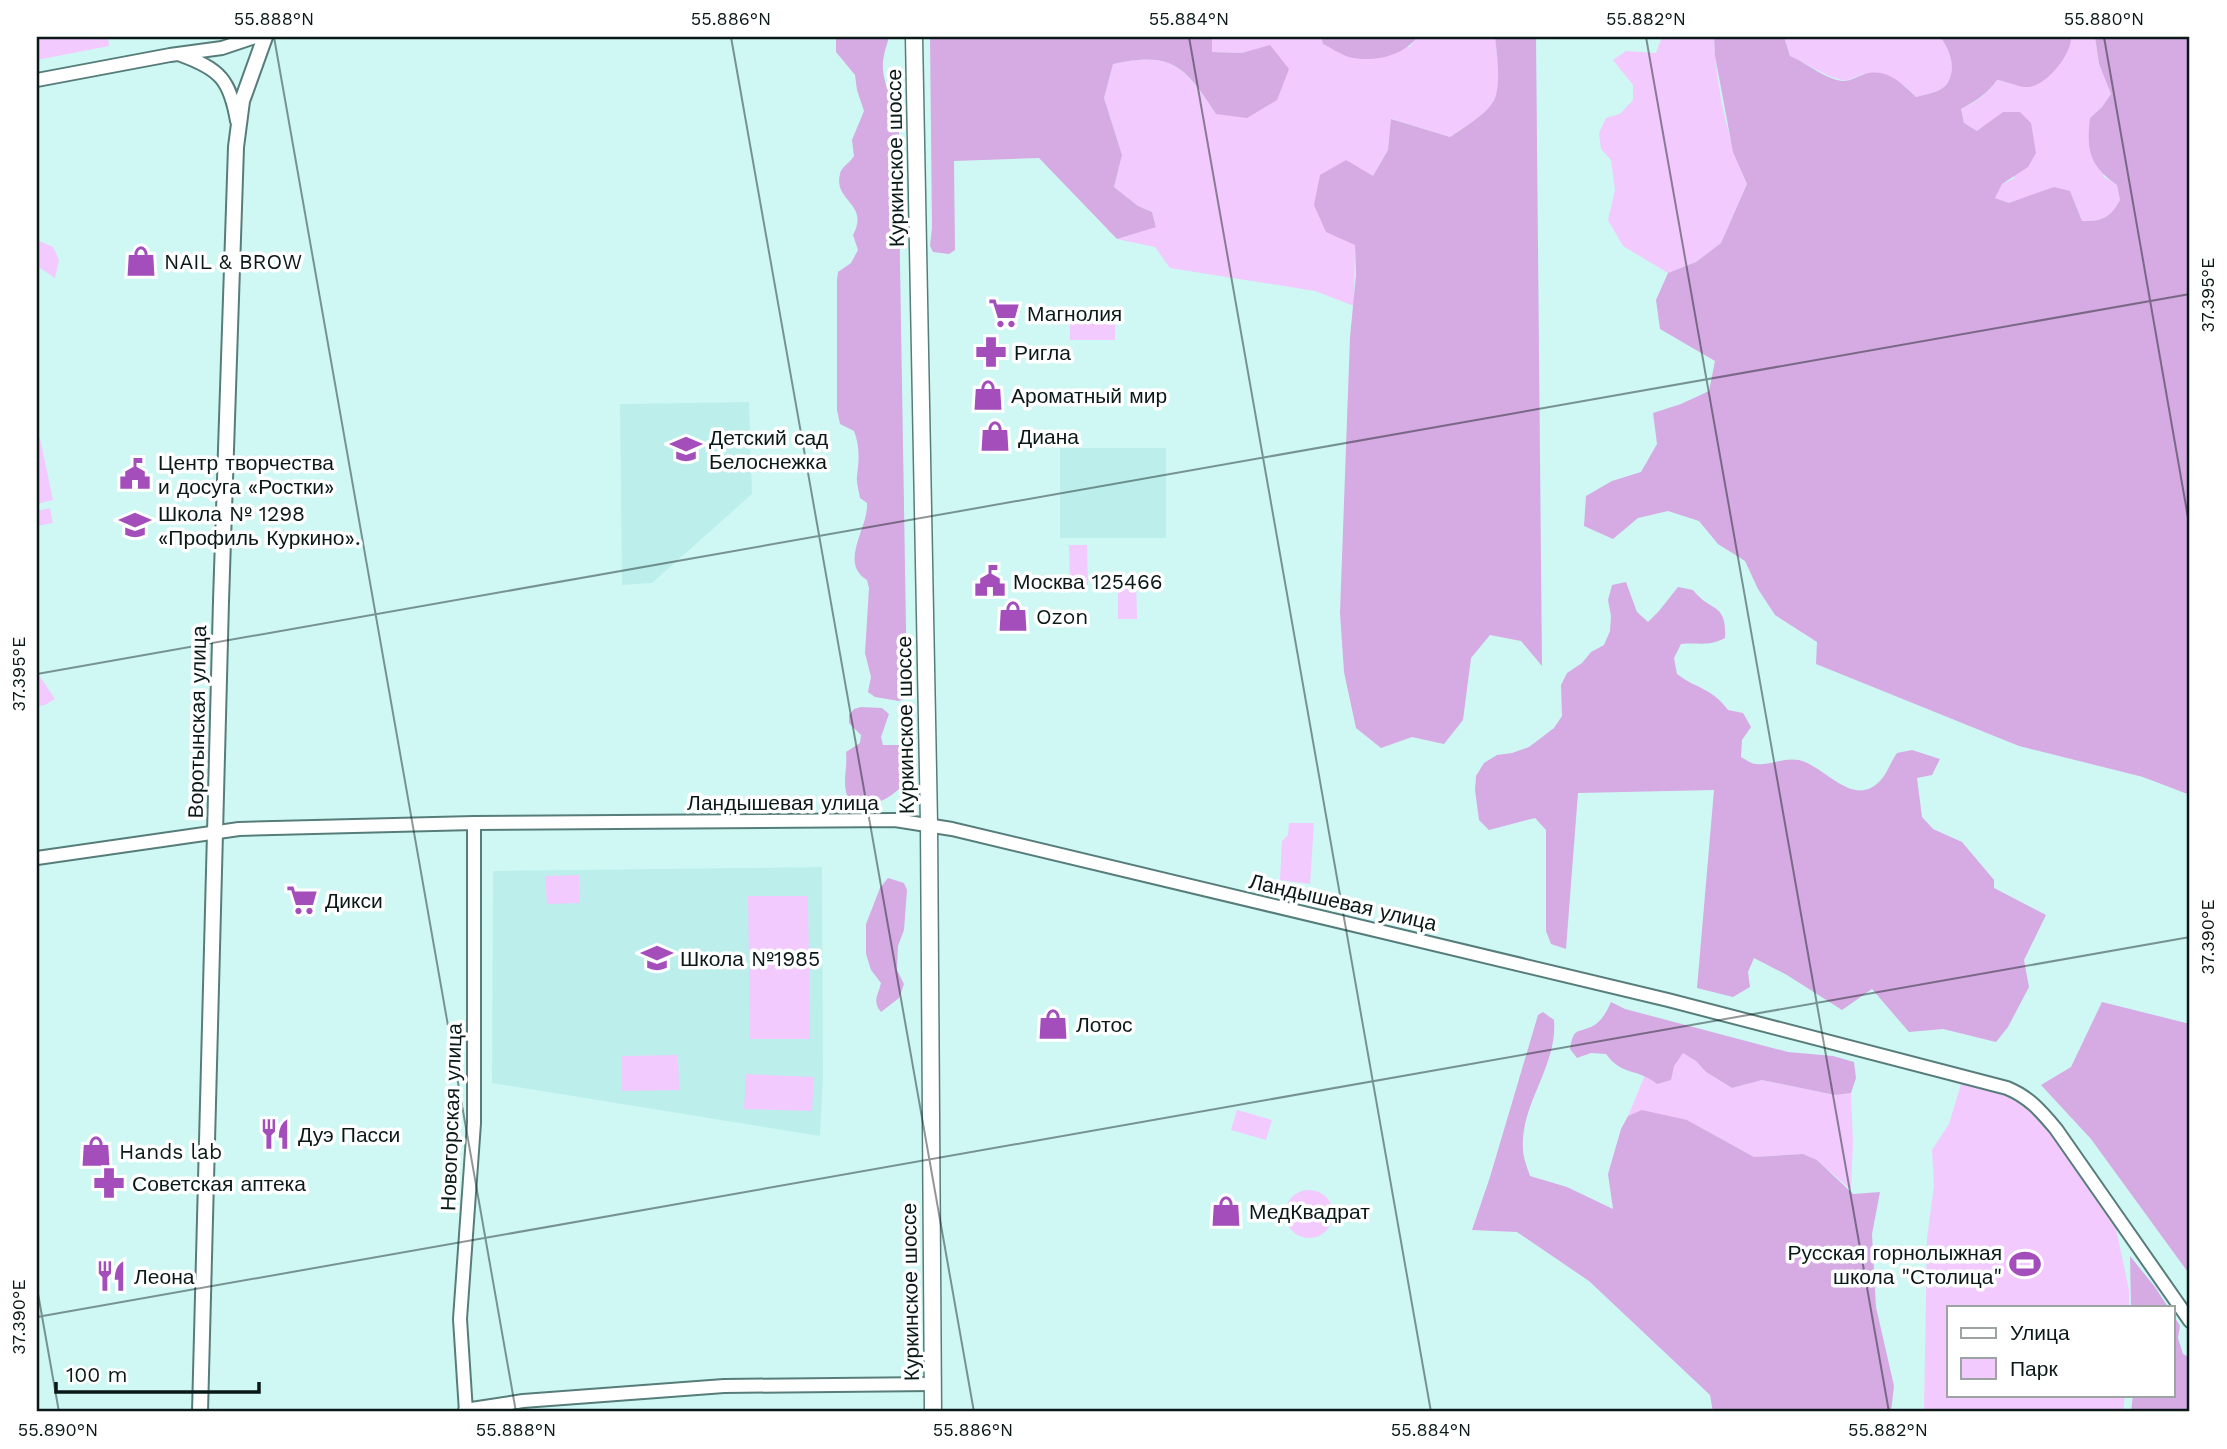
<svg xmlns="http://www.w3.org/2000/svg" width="2227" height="1449" viewBox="0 0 2227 1449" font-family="'Work Sans',sans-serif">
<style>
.built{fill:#bcefeb}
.green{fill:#f2cafd}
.forest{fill:#d6aae3}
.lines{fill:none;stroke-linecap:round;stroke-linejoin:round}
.minor-casing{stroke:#577d7a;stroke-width:16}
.tertiary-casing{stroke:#577d7a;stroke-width:18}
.secondary-casing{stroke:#577d7a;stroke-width:19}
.minor{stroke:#fff;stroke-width:12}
.tertiary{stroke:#fff;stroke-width:14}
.secondary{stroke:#fff;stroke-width:16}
.ticks{fill:none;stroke:#0a1918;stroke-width:2;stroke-opacity:0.45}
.labels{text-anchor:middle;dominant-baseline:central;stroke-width:7;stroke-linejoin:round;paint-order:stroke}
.street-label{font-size:21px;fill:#0a1918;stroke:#fff}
.poi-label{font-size:21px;fill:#0a1918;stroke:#fff;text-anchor:start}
.neatline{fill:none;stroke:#0a1918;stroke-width:2.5}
.ticks-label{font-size:18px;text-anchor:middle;fill:#0a1918}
</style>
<rect width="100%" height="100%" fill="#cff8f5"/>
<path class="built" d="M 749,402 L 752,494 L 652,583 L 622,585 L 620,404 Z
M 1060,448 L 1166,448 L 1166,538 L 1060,538 Z
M 822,867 L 823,1077 L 820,1136 L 492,1083 L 493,871 Z"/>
<path class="green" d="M 37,37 L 108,37 L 109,46 L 37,60 Z
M 1212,37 L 1321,37 L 1323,44 L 1410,47 L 1417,37 L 1495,37 C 1497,55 1502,80 1495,98 C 1490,112 1462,129 1450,137 L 1392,119 L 1388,150 L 1373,176 L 1355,245 L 1354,306 L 1315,291 L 1170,268 L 1155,247 L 1117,239 L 1156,226 L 1152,212 L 1138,206 L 1114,187 L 1122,155 L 1104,98 L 1113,64 C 1172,51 1184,66 1216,114 L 1242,53 L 1212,52 Z
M 1662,37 L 1714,37 C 1716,86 1727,139 1747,184 L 1721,243 L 1696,262 L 1668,273 L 1623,246 L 1608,220 L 1615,190 L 1611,160 L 1601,149 L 1599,133 L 1606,118 L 1620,114 L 1633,100 L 1633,85 L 1613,60 L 1626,51 L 1656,53 Z
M 1784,37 L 1940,37 C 1950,49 1957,69 1947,84 C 1940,93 1926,94 1916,97 L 1905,86 L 1863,74 L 1846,81 L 1831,77 L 1790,56 Z
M 2071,37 L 2095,37 L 2099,64 L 2111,94 L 2102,107 L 2090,118 L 2104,177 L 2117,185 L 2120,200 C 2111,217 2102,222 2082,221 L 2070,191 L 2009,203 L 1994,198 L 2002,184 L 2015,178 L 1977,131 L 1964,123 L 1961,109 C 1977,102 1987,94 1997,80 L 2012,83 L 2072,39 Z
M 37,240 L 53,247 L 59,260 L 55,278 L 37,266 Z
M 1070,316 L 1115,316 L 1115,340 L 1070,340 Z
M 40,438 L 53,500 L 37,504 L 37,439 Z
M 50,508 L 53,523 L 37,526 L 37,511 Z
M 1069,545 L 1087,545 L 1088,586 L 1070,587 Z
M 1118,577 L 1136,577 L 1137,619 L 1118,619 Z
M 37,672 L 55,699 L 45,705 L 37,706 Z
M 1289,823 L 1314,823 L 1310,884 L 1280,880 L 1282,841 L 1288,835 Z
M 579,875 L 580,903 L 547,904 L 545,876 Z
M 748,896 L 808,896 L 810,1039 L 750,1039 Z
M 1683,1052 L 1696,1061 L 1706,1072 L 1732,1088 L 1762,1080 L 1835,1095 L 1851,1093 L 1853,1143 L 1851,1190 L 1817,1160 L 1803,1154 L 1754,1157 L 1687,1120 L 1628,1116 L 1645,1075 L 1657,1084 Z
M 678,1055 L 679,1090 L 622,1091 L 622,1056 Z
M 746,1074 L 814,1077 L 812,1111 L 744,1109 Z
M 1962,1081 L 1989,1088 L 2019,1101 L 2035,1113 L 2066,1153 L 2114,1219 L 2129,1290 L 2129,1307 L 1949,1307 L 1949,1395 L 2125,1395 L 2123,1412 L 1924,1412 L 1927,1238 L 1934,1186 L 1932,1150 L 1949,1124 Z
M 1237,1110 L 1272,1120 L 1266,1140 L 1231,1130 Z
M1285 1214a24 24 0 1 1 48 0a24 24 0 1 1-48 0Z"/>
<path class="forest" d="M 836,37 L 889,37 C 886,48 882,58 883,70 C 884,88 894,97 898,112 C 901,122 899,131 898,141 L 907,689 L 906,698 L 899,701 L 875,697 L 868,692 L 871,677 L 865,653 L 869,588 L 867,580 C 838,562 869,528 867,503 L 860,498 C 859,491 856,483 857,476 C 859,461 860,446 854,431 L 840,424 L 837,410 L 837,280 L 838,272 L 851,263 L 858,250 L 853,235 C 870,203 833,202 840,174 C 841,167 850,163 854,156 L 852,140 L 864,111 L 857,90 L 855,75 L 836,52 Z
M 930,37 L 1212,37 L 1212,52 L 1242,53 L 1270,45 L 1289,69 L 1277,100 L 1247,118 L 1216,114 C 1185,66 1172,51 1113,64 L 1104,98 L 1122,155 L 1114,187 L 1138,206 L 1152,212 L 1156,227 L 1117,239 L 1039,158 L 954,161 L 955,250 L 949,254 L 933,252 L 930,246 L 932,228 Z
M 1321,37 L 1417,37 C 1404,56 1372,63 1349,57 C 1340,54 1331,48 1323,44 Z
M 1495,37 L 1536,37 L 1542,666 L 1521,641 L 1490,635 L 1471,658 L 1463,720 L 1444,744 L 1412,737 L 1381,748 L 1356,728 L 1344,672 L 1340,613 L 1350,337 L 1356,275 L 1355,245 L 1326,232 L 1314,205 L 1320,175 L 1346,160 L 1373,176 L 1388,150 L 1391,119 L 1450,137 C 1462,129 1490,112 1495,98 C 1501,82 1497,54 1495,37 Z
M 1714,37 L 1784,37 L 1790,56 C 1807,63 1826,80 1844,81 C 1851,81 1858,76 1865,74 C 1887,68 1900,82 1916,97 C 1926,94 1940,93 1947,84 C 1957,69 1950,49 1940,37 L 2071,37 C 2072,55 2044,89 2025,87 C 2016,86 2006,81 1997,80 C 1987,94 1976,101 1961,109 L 1964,123 L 1977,131 L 2003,112 L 2020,112 L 2031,123 L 2036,153 L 2028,167 L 2002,184 L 1995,198 L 2009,203 L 2054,187 L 2070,191 L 2082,221 C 2102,222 2111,217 2120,200 L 2117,185 C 2090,166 2086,151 2090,118 L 2102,107 L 2111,94 L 2099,64 L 2095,37 L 2190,37 L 2190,795 L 2143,777 L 2019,746 L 1816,664 L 1817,642 L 1775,615 L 1758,589 L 1745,561 L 1718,544 L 1699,521 L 1668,511 L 1638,518 L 1613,539 L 1584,526 L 1586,496 L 1612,481 L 1641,472 L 1657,444 L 1653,413 L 1681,404 L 1709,391 L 1715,361 L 1660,329 L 1656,300 L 1668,273 L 1696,262 L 1721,243 L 1747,184 L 1733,152 L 1715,56 Z
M 1626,582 L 1637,612 L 1648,622 L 1659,611 L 1678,587 L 1693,590 C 1711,613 1727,602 1725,638 C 1707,647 1700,642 1681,644 L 1674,658 L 1677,674 C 1698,690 1711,687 1728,710 L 1743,713 L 1751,727 L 1742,740 L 1741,757 C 1745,759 1751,764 1756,764 C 1770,766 1783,757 1799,760 C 1825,766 1853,809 1880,781 C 1887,774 1891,761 1897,753 L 1912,750 L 1940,759 L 1932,775 L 1917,778 L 1922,817 L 1933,829 L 1962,842 L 1994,880 L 1994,888 L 2046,915 L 2024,960 L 2029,987 L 2008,1027 L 1996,1042 L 1943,1029 L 1909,1032 L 1872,989 L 1842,1010 L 1787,975 L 1754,958 L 1748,972 L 1750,987 L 1733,997 L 1697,988 L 1714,790 L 1578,793 L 1566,949 L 1551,944 L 1546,931 L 1546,830 L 1535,818 L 1489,830 L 1479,820 L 1475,790 L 1476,776 L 1484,763 L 1497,755 L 1512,753 L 1529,747 L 1554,728 L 1562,716 L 1561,685 L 1567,673 L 1582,663 L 1591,652 L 1604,645 L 1610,631 L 1611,616 L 1608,600 L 1612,585 Z
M 861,707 L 882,708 L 889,714 L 881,737 L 883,745 L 899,745 L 906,759 L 906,782 C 891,798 873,810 851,803 C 840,787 848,770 846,752 L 860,743 L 861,735 L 849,723 L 849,715 L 854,709 Z
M 888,878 L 904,883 L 907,890 L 904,930 L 898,946 L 897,970 L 904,984 L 899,998 L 881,1012 C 872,1001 878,996 881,983 L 871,970 L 866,954 L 866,924 L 880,888 Z
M 1611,1002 L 1625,1009 L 1788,1052 L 1833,1056 L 1854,1062 L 1856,1078 L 1851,1093 L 1835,1095 L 1762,1080 L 1732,1088 L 1706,1072 L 1696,1061 L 1683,1053 L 1674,1066 L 1671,1080 L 1657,1084 C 1636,1067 1623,1077 1606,1054 L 1591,1053 L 1577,1058 L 1570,1049 C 1574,1026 1577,1034 1593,1026 C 1602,1021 1607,1011 1611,1002 Z
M 2102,1002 L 2190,1024 L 2190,1275 L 2091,1139 L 2041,1085 L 2071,1067 Z
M 1543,1012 L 1554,1020 C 1558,1066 1520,1104 1523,1149 C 1523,1157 1527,1167 1530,1176 L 1567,1187 L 1613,1209 L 1608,1174 L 1621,1129 L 1628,1116 L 1642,1110 L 1687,1120 L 1754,1157 L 1803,1154 L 1817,1160 L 1853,1194 L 1880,1192 L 1872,1234 L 1876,1307 L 1894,1386 L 1891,1412 L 1713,1412 L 1710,1395 L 1589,1281 L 1517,1232 L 1472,1230 L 1490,1177 L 1538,1015 Z
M 2130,1256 L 2155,1287 L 2168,1307 L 2131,1307 Z
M 2173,1314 L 2180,1326 L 2178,1338 L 2183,1354 L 2190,1358 L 2190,1412 L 2131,1412 L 2133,1395 L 2173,1395 Z"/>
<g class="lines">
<defs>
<path id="minor" d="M 181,55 C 220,69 230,80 237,121
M 37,80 L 170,55 L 222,48 L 255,37
M 37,858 L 239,829 L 474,823 L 895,820 L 952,829 L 1668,1000 L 2007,1088 C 2029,1097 2041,1111 2056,1129 L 2190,1321
M 465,1410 L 523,1401 L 724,1386 L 932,1384
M 466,1412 L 460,1319 L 474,1123 L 474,823"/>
<path id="tertiary" d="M 200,1412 L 221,601 L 236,147 L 242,101 L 265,37"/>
<path id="secondary" d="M 914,37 L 929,824 L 933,1412"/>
</defs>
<use href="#minor" class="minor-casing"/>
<use href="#tertiary" class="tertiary-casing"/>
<use href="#secondary" class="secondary-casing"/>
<use href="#minor" class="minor"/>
<use href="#tertiary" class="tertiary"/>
<use href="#secondary" class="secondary"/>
</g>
<path class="ticks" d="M 274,37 L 516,1412M 731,37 L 974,1412M 1189,37 L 1431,1412M 1646,37 L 1889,1412M 2104,37 L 2190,529M 37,674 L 2190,294M 37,1288 L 59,1412M 37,1317 L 2190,937"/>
<defs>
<symbol id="shop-bare" viewBox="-9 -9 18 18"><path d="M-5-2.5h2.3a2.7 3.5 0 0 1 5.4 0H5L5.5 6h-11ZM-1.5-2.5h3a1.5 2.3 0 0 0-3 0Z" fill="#a44ebb" stroke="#fff" stroke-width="2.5" paint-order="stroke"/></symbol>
<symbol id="supermarket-bare" viewBox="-9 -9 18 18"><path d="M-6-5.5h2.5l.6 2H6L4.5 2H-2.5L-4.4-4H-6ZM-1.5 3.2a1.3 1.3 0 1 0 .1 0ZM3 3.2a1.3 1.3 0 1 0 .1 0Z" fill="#a44ebb" stroke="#fff" stroke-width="2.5" paint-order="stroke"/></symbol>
<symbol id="pharmacy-bare" viewBox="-9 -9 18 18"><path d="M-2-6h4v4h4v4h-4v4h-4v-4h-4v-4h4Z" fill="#a44ebb" stroke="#fff" stroke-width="2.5" paint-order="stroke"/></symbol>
<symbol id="school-bare" viewBox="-9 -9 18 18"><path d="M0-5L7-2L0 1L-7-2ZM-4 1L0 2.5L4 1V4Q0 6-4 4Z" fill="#a44ebb" stroke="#fff" stroke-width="2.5" paint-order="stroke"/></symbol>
<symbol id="civic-bare" viewBox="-9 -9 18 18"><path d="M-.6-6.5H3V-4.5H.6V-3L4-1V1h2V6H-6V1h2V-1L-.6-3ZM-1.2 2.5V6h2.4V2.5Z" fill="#a44ebb" stroke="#fff" stroke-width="2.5" paint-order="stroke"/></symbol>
<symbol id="restaurant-bare" viewBox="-9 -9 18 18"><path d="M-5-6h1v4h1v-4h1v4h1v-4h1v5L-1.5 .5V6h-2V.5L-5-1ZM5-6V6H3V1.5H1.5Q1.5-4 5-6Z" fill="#a44ebb" stroke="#fff" stroke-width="2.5" paint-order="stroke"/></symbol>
<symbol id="stadium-bare" viewBox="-9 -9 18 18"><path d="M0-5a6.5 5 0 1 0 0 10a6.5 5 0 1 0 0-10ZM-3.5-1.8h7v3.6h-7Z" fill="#a44ebb" stroke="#fff" stroke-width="2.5" paint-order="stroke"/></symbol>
</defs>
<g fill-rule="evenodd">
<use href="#shop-bare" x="119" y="239" width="44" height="44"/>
<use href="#supermarket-bare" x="982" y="291" width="44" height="44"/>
<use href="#pharmacy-bare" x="969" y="330" width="44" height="44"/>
<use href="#shop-bare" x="966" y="373" width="44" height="44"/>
<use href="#shop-bare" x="973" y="414" width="44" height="44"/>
<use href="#school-bare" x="664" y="427" width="44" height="44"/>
<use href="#civic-bare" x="113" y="452" width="44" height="44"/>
<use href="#school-bare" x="113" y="503" width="44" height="44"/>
<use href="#civic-bare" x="968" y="559" width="44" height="44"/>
<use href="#shop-bare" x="991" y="594" width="44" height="44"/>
<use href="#supermarket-bare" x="280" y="878" width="44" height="44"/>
<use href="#school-bare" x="635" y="936" width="44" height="44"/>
<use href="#shop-bare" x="1031" y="1002" width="44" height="44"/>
<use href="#restaurant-bare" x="253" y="1112" width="44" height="44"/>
<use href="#shop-bare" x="74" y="1129" width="44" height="44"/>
<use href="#pharmacy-bare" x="87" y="1161" width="44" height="44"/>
<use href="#shop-bare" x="1204" y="1189" width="44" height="44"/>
<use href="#stadium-bare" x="2003" y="1242" width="44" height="44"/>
<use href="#restaurant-bare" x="89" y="1254" width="44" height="44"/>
</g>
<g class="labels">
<g class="street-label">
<text transform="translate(895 158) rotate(-91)">Куркинское шоссе</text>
<text transform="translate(197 722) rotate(-89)">Воротынская улица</text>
<text transform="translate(905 725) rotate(-91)">Куркинское шоссе</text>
<text x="783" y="802">Ландышевая улица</text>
<text transform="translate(1343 902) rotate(13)">Ландышевая улица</text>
<text transform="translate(451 1117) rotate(-88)">Новогорская улица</text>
<text transform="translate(910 1292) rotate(-91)">Куркинское шоссе</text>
</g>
<g class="poi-label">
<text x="164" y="261">NAIL &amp; BROW</text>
<text x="1027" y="313">Магнолия</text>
<text x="1014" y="352">Ригла</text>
<text x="1011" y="395">Ароматный мир</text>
<text x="1018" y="436">Диана</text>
<text x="709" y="437">Детский сад<tspan x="709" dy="24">Белоснежка</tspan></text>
<text x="158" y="462">Центр творчества<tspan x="158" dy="24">и досуга «Ростки»</tspan></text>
<text x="158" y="513">Школа № 1298<tspan x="158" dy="24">«Профиль Куркино».</tspan></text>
<text x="1013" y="581">Москва 125466</text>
<text x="1036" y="616">Ozon</text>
<text x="325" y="900">Дикси</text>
<text x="680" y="958">Школа №1985</text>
<text x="1076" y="1024">Лотос</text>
<text x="298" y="1134">Дуэ Пасси</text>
<text x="119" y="1151">Hands lab</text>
<text x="132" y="1183">Советская аптека</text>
<text x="1249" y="1211">МедКвадрат</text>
<text x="2002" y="1252" text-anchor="end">Русская горнолыжная<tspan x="2002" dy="24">школа "Столица"</tspan></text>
<text x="134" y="1276">Леона</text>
</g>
</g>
<rect width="2227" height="1449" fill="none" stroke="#ffffff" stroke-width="77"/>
<rect x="1947" y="1306" width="228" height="91" fill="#ffffff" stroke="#9da3a3" stroke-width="2"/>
<rect x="1961" y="1328" width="35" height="10" fill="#ffffff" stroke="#9da3a3" stroke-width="2"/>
<text x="2010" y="1340" font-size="21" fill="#0a1918">Улица</text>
<rect x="1961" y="1358" width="35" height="21" fill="#f2cafd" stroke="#9da3a3" stroke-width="2"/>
<text x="2010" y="1376" font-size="21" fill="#0a1918">Парк</text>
<path d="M56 1382v10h203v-10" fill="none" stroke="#0a1918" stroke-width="3.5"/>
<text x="66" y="1382" font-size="21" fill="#0a1918" stroke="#ffffff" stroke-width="5" paint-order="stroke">100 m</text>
<rect x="38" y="38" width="2150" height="1372" class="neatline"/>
<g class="ticks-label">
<text x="274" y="25">55.888°N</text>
<text x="731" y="25">55.886°N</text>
<text x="1189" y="25">55.884°N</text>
<text x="1646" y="25">55.882°N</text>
<text x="2104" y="25">55.880°N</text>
<text transform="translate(2208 295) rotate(-90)" y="6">37.395°E</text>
<text transform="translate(19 674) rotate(-90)" y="6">37.395°E</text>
<text transform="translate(2208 937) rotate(-90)" y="6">37.390°E</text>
<text transform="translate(19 1317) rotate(-90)" y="6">37.390°E</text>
<text x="58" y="1436">55.890°N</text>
<text x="516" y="1436">55.888°N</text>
<text x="973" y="1436">55.886°N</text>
<text x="1431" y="1436">55.884°N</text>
<text x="1888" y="1436">55.882°N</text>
</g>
</svg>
